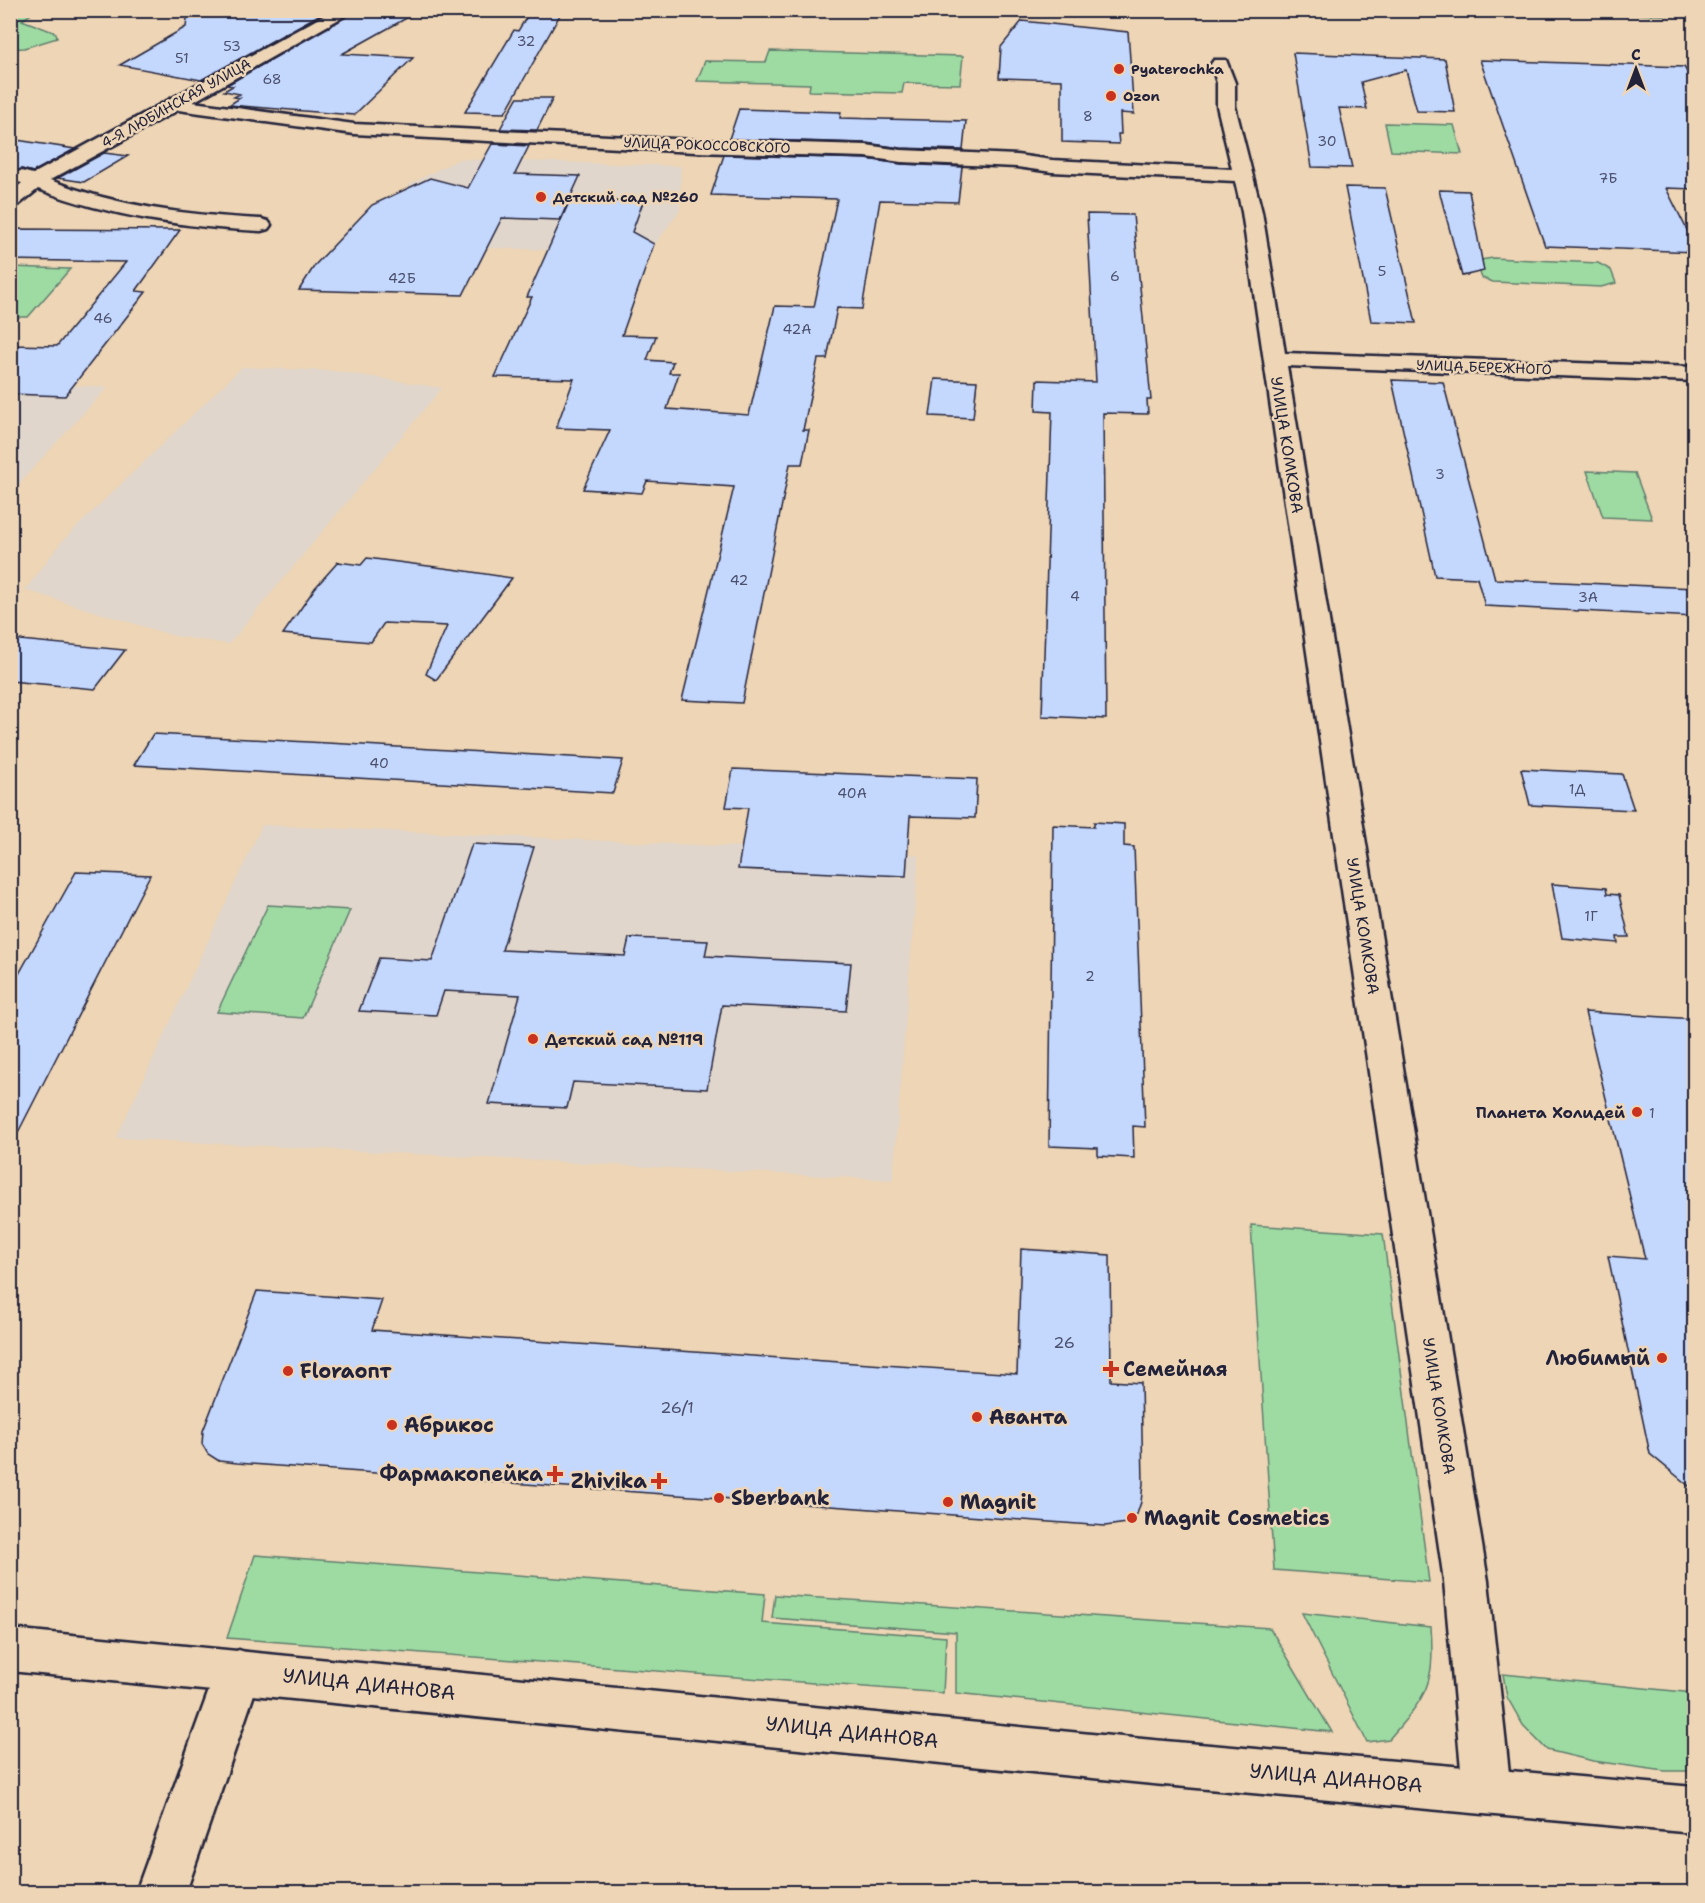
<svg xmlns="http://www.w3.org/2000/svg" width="1705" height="1903" viewBox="0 0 1705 1903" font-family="'Shantell Sans',sans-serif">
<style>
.built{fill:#e1d6cb}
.green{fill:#9edba2;stroke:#607e6e;stroke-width:1.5}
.building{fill:#c4d7fd;stroke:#22223b;stroke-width:1.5}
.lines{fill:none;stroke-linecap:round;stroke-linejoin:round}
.minor-casing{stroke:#22223b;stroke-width:5}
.tertiary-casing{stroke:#22223b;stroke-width:5}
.secondary-casing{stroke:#22223b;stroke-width:5}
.minor{fill:#edd5b5;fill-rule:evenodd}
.tertiary{fill:#edd5b5;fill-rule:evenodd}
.secondary{fill:#edd5b5;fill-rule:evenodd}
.poi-dot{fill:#c8321e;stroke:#edd5b5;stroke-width:2}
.labels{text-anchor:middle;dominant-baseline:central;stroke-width:5;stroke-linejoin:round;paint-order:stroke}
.number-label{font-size:14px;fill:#4a4f6c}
.far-poi-label{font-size:14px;font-weight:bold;fill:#22223b;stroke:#edd5b5;text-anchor:start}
.far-street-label{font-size:14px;fill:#22223b;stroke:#edd5b5}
.street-label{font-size:16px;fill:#22223b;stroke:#edd5b5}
.poi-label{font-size:16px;font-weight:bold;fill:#22223b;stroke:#edd5b5;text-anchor:start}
.near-number-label{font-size:16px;fill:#4a4f6c}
.near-poi-label{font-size:20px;font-weight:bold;fill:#22223b;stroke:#edd5b5;text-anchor:start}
.near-street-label{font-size:20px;fill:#22223b;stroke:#edd5b5}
</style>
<rect width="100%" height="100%" fill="#edd5b5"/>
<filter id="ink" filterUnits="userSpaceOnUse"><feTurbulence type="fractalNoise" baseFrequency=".0167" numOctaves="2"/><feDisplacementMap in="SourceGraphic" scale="12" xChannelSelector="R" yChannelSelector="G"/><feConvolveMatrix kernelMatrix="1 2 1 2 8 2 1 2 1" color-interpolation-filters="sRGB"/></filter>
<g filter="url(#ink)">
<path class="built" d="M 459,159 L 681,166 L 680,210 L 649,253 L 385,245 L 374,233 L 410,184 Z
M 242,367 L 335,371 L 442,388 L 229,644 L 174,636 L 25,590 L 61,542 Z
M 11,383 L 108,387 L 11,492 Z
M 262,825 L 919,855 L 893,1180 L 116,1138 Z"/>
<path class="green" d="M 11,10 L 36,11 L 22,20 L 56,33 L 57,38 L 24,48 L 11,49 Z
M 1694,10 L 1694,16 L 1535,11 L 1535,10 Z
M 770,51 L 963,56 L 960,84 L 904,83 L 902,93 L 809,91 L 810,84 L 697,81 L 705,61 L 766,62 Z
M 1385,123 L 1454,125 L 1462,154 L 1391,151 Z
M 1493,258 L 1598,263 L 1611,270 L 1616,283 L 1601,287 L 1493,282 L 1482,278 L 1477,265 L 1481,260 Z
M 11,267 L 69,269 L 70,269 L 28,317 L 11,317 Z
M 1587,471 L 1635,473 L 1652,519 L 1603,517 Z
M 268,905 L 350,910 L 303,1018 L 217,1012 Z
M 1251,1225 L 1383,1234 L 1429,1582 L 1274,1570 Z
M 255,1555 L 765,1594 L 762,1623 L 946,1637 L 943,1693 L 227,1638 Z
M 775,1595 L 1270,1628 L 1332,1732 L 956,1693 L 956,1632 L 772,1618 Z
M 1302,1613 L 1431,1627 C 1435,1686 1427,1695 1389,1739 L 1367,1742 Z
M 1503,1674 L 1694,1693 L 1694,1771 L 1665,1771 L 1593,1761 L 1547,1750 L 1523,1725 L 1507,1697 Z"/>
<path class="building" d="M 188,10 L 328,10 L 201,80 L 120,65 L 186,27 Z
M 357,10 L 421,10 L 342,54 L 413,58 L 354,115 L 229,105 L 240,98 L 234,97 L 240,94 L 224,91 L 233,86 L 227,85 Z
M 529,13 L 561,13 L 505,113 L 465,112 L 514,30 L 518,31 Z
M 1022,21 L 1128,32 L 1134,114 L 1120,113 L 1121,134 L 1118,134 L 1119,144 L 1062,142 L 1062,80 L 999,78 L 1001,47 Z
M 1293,53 L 1445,59 L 1455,112 L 1417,111 L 1406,70 L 1361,82 L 1367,109 L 1339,108 L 1352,168 L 1312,167 Z
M 1480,60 L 1684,67 L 1695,85 L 1695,189 L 1666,188 L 1695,246 L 1695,252 L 1545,246 Z
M 517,98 L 553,98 L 537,130 L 500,129 Z
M 739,109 L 841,112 L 840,118 L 966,121 L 963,150 L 901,148 L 866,143 L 729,139 Z
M 10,139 L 75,149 L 33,172 L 22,169 L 13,171 L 10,171 Z
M 492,144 L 529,146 L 515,174 L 580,176 L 560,220 L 502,218 L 463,295 L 299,290 L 315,265 L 372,205 L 430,178 L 468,188 Z
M 104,153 L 128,156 L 84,182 L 58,178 Z
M 724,155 L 866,159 L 901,164 L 962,167 L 958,202 L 880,200 L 862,309 L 837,308 L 827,359 L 818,359 L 803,430 L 809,430 L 802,464 L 790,464 L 742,703 L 682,700 L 734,487 L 647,481 L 642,493 L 583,489 L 610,430 L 556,428 L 574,379 L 495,377 L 532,297 L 527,297 L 570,200 L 643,202 L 632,232 L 654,244 L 622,335 L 656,336 L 647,360 L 673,362 L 669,373 L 679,373 L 667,409 L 749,415 L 775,306 L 814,307 L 837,199 L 711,195 Z
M 1345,187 L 1385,188 L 1416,323 L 1371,321 Z
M 1439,190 L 1469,191 L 1484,271 L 1462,276 Z
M 1087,214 L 1133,215 L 1151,400 L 1147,400 L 1148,414 L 1103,413 L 1106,719 L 1042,716 L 1052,412 L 1036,411 L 1037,380 L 1096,382 Z
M 10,229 L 180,230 L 136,291 L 146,292 L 65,396 L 10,394 L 10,345 L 57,346 L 126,262 L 10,260 Z
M 935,379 L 977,381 L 973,418 L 930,416 Z
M 1392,380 L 1443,382 L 1495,579 L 1695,588 L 1695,617 L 1485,606 L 1477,578 L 1435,576 Z
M 367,558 L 459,570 L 512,578 L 436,680 L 426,674 L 447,626 L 384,623 L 371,642 L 283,634 L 315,588 L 338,562 L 361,565 Z
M 10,639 L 125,650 L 95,689 L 10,681 Z
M 153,734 L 346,744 L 623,760 L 613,793 L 134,765 Z
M 733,769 L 977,779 L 975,818 L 910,816 L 906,876 L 738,869 L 748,808 L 726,807 Z
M 1521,769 L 1622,774 L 1634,810 L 1530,805 Z
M 1094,822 L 1124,824 L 1124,846 L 1134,847 L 1145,1127 L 1133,1126 L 1134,1158 L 1098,1156 L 1098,1148 L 1049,1146 L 1053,825 L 1094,827 Z
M 472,844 L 534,847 L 502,950 L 625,956 L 629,938 L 708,941 L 705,956 L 851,963 L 846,1011 L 722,1005 L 707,1089 L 573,1082 L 567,1108 L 489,1104 L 520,995 L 444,991 L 436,1015 L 359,1011 L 379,958 L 432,961 Z
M 76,872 L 150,875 L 10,1148 L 10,990 Z
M 1552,884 L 1606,888 L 1607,894 L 1619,895 L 1629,937 L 1617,937 L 1618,943 L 1562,938 Z
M 1585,1012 L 1695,1019 L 1695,1491 L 1650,1454 L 1608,1256 L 1645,1259 Z
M 1021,1249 L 1110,1255 L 1111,1381 L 1141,1383 L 1143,1484 L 1141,1502 L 1137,1514 L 1127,1523 L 1105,1526 L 237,1463 L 219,1461 L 208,1454 L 202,1444 L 203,1431 L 257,1291 L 382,1300 L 372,1330 L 1017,1374 Z"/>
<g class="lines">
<defs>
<path id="minor" d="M 334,10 L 355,10 L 193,102 L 354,124 L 695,140 L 866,145 L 901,150 L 1017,155 L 1052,160 L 1232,169 L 1217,106 L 1217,83 L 1211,64 L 1214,60 L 1226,60 L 1235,83 L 1235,106 L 1262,212 L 1285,353 L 1694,367 L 1694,381 L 1287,366 L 1488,1581 L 1511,1791 L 1504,1807 L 1487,1814 L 1470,1807 L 1463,1791 L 1444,1581 L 1242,212 L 1235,181 L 1052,172 L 1017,167 L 901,162 L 866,157 L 695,152 L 354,134 L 178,110 L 50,180 C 119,207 188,215 261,219 L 268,221 L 271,225 L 268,229 L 261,231 C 184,227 110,217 38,189 L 17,206 L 10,208 L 10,193 L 22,183 L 14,181 L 11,177 L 14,173 L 21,171 L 33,174 Z"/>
<path id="tertiary" d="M 239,1650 L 255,1656 L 262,1671 L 186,1892 L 136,1892 L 216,1671 L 223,1656 Z"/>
<path id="secondary" d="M 10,1629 L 1153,1740 L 1694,1787 L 1694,1833 L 1153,1784 L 10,1671 Z"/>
</defs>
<use href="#minor" class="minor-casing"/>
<use href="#tertiary" class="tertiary-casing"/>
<use href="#secondary" class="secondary-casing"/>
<use href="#minor" class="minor"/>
<use href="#tertiary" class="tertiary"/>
<use href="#secondary" class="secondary"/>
</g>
</g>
<g class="poi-dot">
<circle cx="1119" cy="69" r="6"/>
<circle cx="1111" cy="96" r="6"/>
<circle cx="541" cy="197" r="6"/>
<circle cx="533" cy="1039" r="6"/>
<circle cx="1637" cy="1112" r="6"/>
<circle cx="1662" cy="1358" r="6"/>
<path d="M1108 1360h6v6h6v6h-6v6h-6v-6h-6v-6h6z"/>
<circle cx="288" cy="1371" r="6"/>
<circle cx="977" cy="1417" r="6"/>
<circle cx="392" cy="1425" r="6"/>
<path d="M552 1465h6v6h6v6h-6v6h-6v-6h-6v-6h6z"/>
<path d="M656 1472h6v6h6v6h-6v6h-6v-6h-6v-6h6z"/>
<circle cx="719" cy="1498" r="6"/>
<circle cx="948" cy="1502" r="6"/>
<circle cx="1132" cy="1518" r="6"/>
</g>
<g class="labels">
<g class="number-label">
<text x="526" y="41">32</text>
<text x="232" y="46">53</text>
<text x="182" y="58">51</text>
<text x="272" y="79">68</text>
<text x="1088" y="116">8</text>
<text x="1327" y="141">30</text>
<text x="1608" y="178">7Б</text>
<text x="1382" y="271">5</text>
<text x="1115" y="276">6</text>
<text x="402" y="278">42Б</text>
<text x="103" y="318">46</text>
<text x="797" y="329">42А</text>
<text x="1440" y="474">3</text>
<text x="739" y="580">42</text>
<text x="1075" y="596">4</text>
<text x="1588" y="597">3А</text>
<text x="379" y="763">40</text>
<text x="1577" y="789">1Д</text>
<text x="852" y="793">40А</text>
<text x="1591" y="916">1Г</text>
<text x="1090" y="976">2</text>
<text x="1652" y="1113">1</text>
</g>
<g class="far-poi-label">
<text x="1131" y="69">Pyaterochka</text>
<text x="1123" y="96">Ozon</text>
<text x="553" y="197">Детский сад №260</text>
</g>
<g class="far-street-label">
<text transform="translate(176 103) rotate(-29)">4-Я ЛЮБИНСКАЯ УЛИЦА</text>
<text transform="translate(707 145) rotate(2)">УЛИЦА РОКОССОВСКОГО</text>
<text transform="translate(1484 367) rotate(2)">УЛИЦА БЕРЕЖНОГО</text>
</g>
<g class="street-label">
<text transform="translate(1287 445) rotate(81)">УЛИЦА КОМКОВА</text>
<text transform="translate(1363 926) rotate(81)">УЛИЦА КОМКОВА</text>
<text transform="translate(1439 1406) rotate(81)">УЛИЦА КОМКОВА</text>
</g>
<g class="poi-label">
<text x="545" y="1039">Детский сад №119</text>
<text x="1625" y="1112" text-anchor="end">Планета Холидей</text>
</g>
<g class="near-number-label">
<text x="1064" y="1342">26</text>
<text x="677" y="1407">26/1</text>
</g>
<g class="near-poi-label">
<text x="1650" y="1358" text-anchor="end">Любимый</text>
<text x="1123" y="1369">Семейная</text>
<text x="300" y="1371">Floraопт</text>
<text x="989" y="1417">Аванта</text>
<text x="404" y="1425">Абрикос</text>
<text x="543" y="1474" text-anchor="end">Фармакопейка</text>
<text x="647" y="1481" text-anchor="end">Zhivika</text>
<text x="731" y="1498">Sberbank</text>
<text x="960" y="1502">Magnit</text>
<text x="1144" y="1518">Magnit Cosmetics</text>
</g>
<g class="near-street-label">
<text transform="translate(369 1684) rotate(6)">УЛИЦА ДИАНОВА</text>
<text transform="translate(852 1732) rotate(6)">УЛИЦА ДИАНОВА</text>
<text transform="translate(1336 1778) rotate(5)">УЛИЦА ДИАНОВА</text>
</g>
</g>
<rect width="1705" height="1903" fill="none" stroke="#edd5b5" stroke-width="36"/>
<rect x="18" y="18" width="1669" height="1867" fill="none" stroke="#22223b" stroke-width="2" filter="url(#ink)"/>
<g transform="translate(1636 69)" stroke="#edd5b5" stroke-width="4.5" paint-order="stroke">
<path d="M0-4.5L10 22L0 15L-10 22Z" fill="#22223b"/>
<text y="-9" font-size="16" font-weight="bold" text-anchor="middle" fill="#22223b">С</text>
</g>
</svg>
